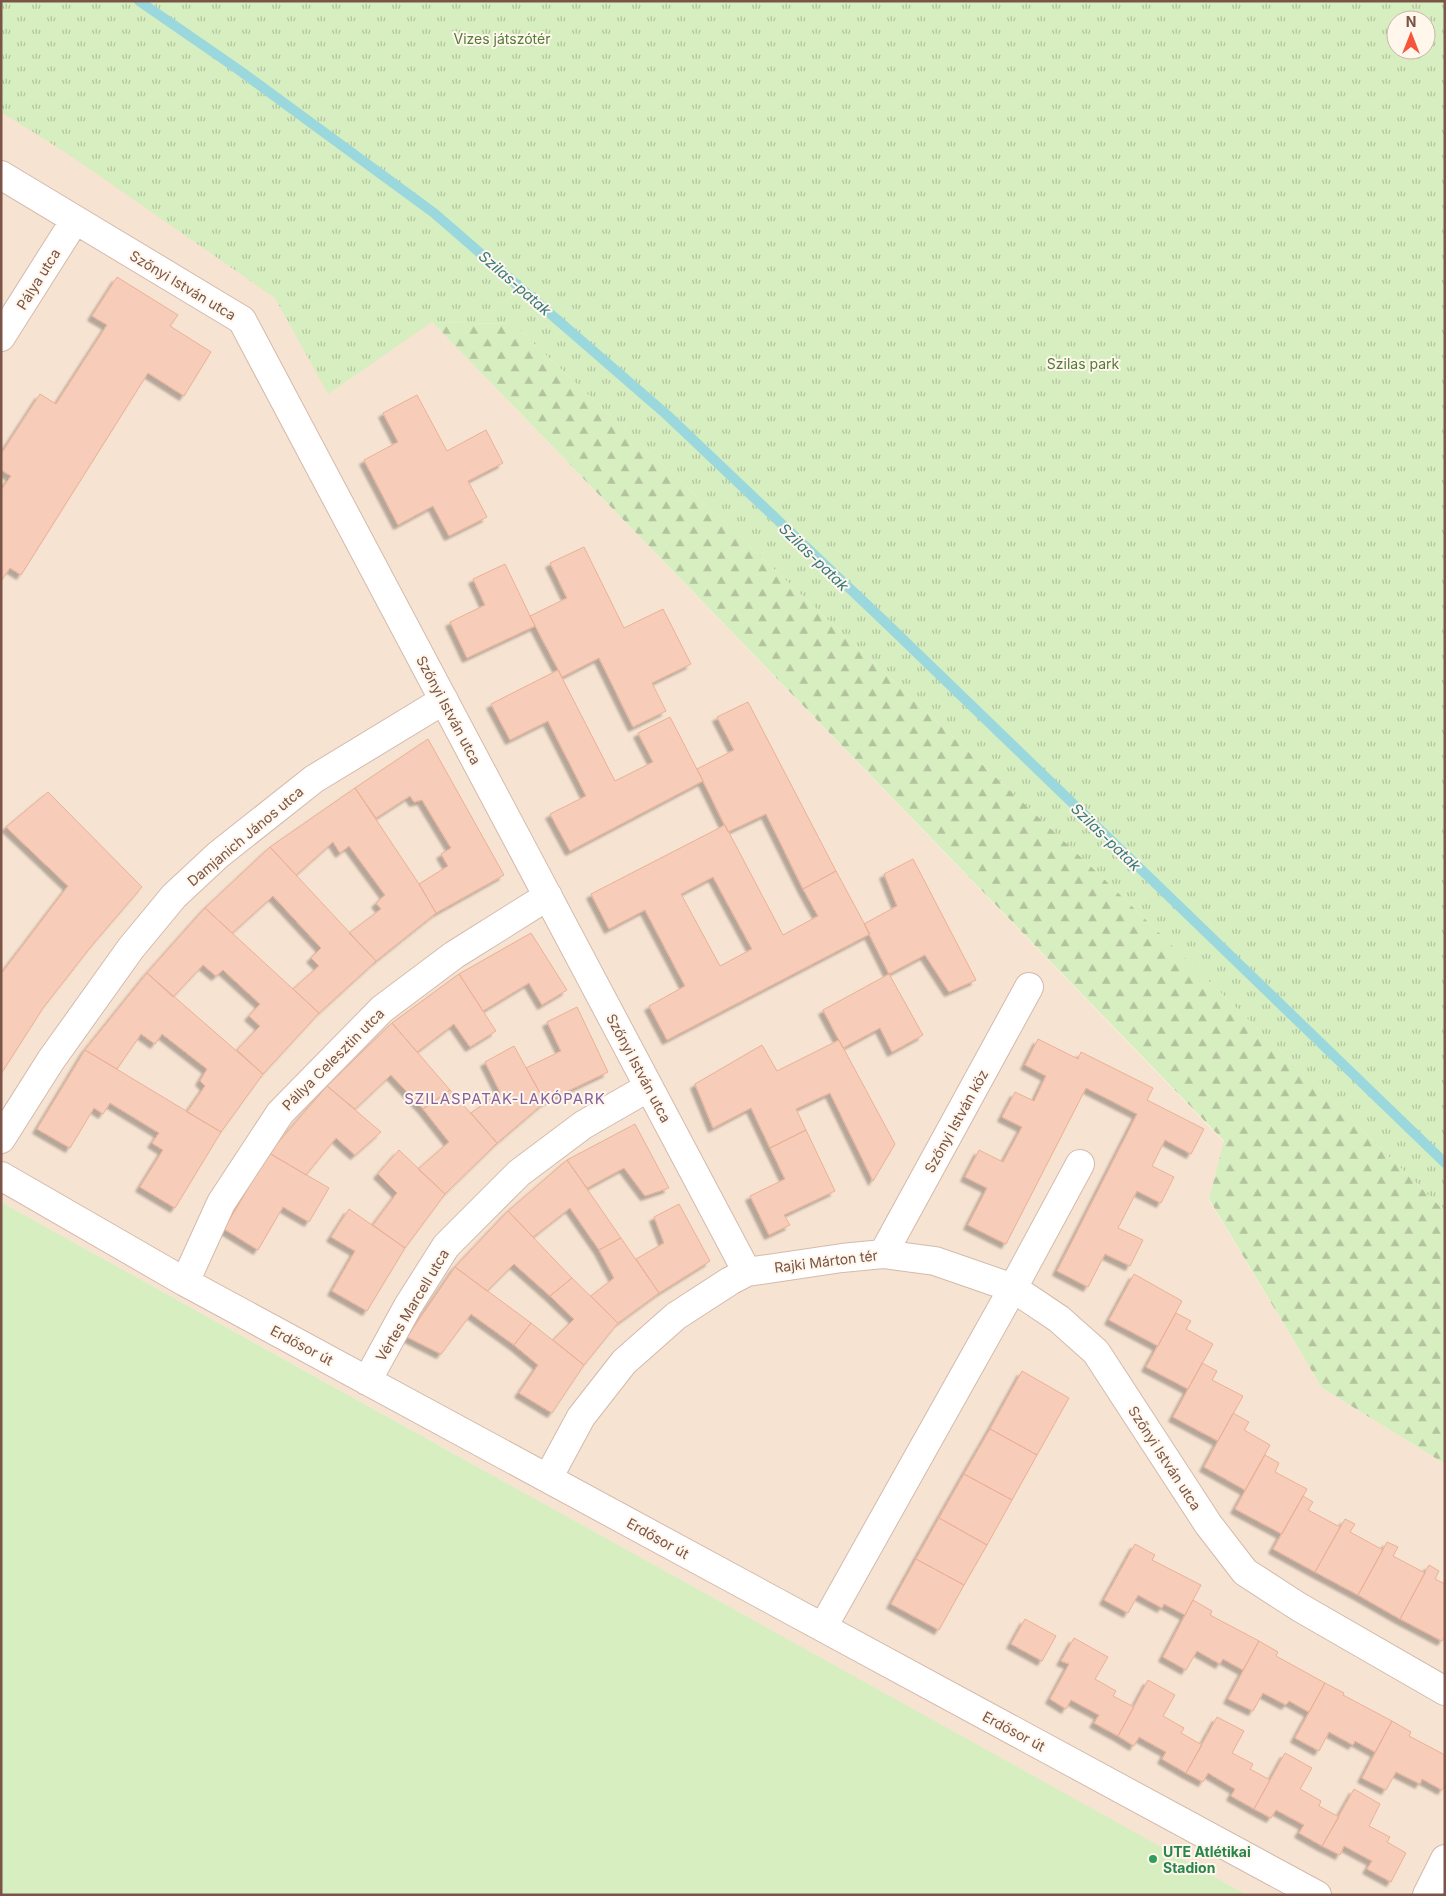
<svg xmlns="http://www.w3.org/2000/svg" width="1446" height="1896" viewBox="0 0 1446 1896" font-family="Inter,sans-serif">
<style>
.residential{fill:#f7e3d1}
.grass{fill:#d6eec0}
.forest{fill:url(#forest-firs)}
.park{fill:url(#park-tufts);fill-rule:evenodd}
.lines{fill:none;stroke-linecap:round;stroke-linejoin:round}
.stream{stroke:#9ad8dd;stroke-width:10}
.building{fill:#f7ccb8;stroke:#ebb096;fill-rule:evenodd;filter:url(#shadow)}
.minor-casing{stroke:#d4baab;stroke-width:30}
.minor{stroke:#fff;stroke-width:28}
.leisure-dot{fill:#2e9e5b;stroke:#fff6ec;stroke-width:2}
.labels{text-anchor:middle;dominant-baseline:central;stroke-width:4;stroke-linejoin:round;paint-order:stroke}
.park-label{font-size:14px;fill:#527b3a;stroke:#fff6ec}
.street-label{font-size:14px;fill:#7a5446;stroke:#fff6ec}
.leisure-label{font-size:14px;font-weight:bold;fill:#27864d;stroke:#fff6ec;text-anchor:start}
.water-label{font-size:15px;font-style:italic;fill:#387b81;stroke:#fff6ec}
.neighbourhood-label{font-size:15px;letter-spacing:1px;fill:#84619e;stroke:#fff6ec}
</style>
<defs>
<pattern id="forest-firs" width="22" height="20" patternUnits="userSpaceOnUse" patternTransform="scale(1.25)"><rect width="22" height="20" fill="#d6eec0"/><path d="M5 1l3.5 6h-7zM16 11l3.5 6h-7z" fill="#b3c39e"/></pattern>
<pattern id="park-tufts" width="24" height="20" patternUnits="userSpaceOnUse" patternTransform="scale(1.25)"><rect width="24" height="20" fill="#d6eec0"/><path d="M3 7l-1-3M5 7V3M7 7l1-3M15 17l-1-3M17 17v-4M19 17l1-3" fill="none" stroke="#b3c39e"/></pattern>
<filter id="shadow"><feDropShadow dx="-4.5" dy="4.5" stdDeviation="1" flood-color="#0004"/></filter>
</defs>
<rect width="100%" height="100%" fill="#fff2e3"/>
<path class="residential" d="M 1,52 L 432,322 L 1224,1142 L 1209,1200 L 1322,1388 L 1445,1464 L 1445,1895 L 1247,1895 L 1,1202 Z"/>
<path class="grass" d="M 1,1202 L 1120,1824 L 1247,1895 L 1,1895 Z"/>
<path class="forest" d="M 432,322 L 513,324 L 1099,874 L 1445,1211 L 1445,1464 L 1322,1388 L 1209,1199 L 1224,1141 Z"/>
<path class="park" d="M 1,1 L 1445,1 L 1445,1211 L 1099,874 L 513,324 L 432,322 L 328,394 L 275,298 L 71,156 L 1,112 ZM 1396,20 L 1426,20 L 1426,50 L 1396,50 Z"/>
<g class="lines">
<path class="stream" d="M 139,1 L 239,70 L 434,213 L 667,415 L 885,622 L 1445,1163"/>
</g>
<path class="building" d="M 117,277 L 178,315 L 170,326 L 211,352 L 184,396 L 148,373 L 21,575 L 10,568 L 1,581 L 1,490 L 11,476 L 1,470 L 1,454 L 40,394 L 56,404 L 107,325 L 92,316 Z
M 417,395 L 447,451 L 486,430 L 503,463 L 468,481 L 487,517 L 449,536 L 433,506 L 398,525 L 364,460 L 398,442 L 383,413 Z
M 584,547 L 624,628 L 663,609 L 691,664 L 652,683 L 666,711 L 633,727 L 599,658 L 562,677 L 530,616 L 567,598 L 550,563 Z
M 505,564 L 535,626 L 467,658 L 450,622 L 485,605 L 473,579 Z
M 558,670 L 615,781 L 653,762 L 638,733 L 670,717 L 703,781 L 570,851 L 550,814 L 586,796 L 548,721 L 510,740 L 491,704 Z
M 748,702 L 836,871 L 803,889 L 766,814 L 728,832 L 697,769 L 734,750 L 717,717 Z
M 428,739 L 504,875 L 436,913 L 419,884 L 448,866 L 441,854 L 451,848 L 422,800 L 414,802 L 410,796 L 376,818 L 355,788 Z
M 355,788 L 419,884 L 436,913 L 376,961 L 349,933 L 381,909 L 376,903 L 385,895 L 349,846 L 340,853 L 333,842 L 296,875 L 270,847 Z
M 48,792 L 142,887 L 93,944 L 43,1008 L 1,1074 L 1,974 L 68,886 L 6,827 Z
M 725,825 L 783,935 L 818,916 L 803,889 L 836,871 L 870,934 L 667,1040 L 649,1006 L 685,986 L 645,910 L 609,929 L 591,894 ZM 713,877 L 752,949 L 720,966 L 681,894 Z
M 270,847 L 376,961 L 319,1013 L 293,989 L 319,966 L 311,958 L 321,948 L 273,896 L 232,933 L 205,908 Z
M 913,859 L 976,980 L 949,992 L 925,955 L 889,974 L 864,924 L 897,906 L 884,874 Z
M 205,908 L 319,1013 L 263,1074 L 237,1050 L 260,1026 L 249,1016 L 260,1004 L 223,970 L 216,976 L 203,965 L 173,997 L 147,973 Z
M 531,933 L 567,990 L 542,1005 L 529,983 L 483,1011 L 459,974 Z
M 147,973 L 263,1074 L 221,1132 L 187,1112 L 205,1086 L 200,1081 L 207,1069 L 162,1034 L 155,1044 L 141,1034 L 117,1069 L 85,1050 Z
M 459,974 L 496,1031 L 470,1047 L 454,1024 L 417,1052 L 392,1023 Z
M 889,974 L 923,1035 L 892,1052 L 880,1028 L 843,1048 L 823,1010 Z
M 577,1007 L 608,1072 L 545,1102 L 526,1068 L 561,1051 L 547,1022 Z
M 392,1023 L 450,1090 L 423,1109 L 391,1075 L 355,1109 L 327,1086 Z
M 1038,1039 L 1078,1059 L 1081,1052 L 1153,1088 L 1147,1100 L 1204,1129 L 1191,1154 L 1165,1140 L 1152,1166 L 1174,1177 L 1161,1203 L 1137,1191 L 1118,1228 L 1143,1240 L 1130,1266 L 1105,1254 L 1088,1287 L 1057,1271 L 1137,1114 L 1086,1088 L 1006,1244 L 968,1225 L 987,1188 L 965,1177 L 979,1150 L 1003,1162 L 1022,1127 L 1002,1117 L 1015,1092 L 1034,1101 L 1046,1076 L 1025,1065 Z
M 839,1040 L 895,1144 L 873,1181 L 830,1093 L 796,1109 L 806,1130 L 770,1148 L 751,1108 L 713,1128 L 695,1084 L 762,1045 L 777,1071 Z
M 514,1046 L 545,1102 L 497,1143 L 471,1113 L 500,1092 L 485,1062 Z
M 85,1050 L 221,1132 L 175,1208 L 140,1187 L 163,1150 L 152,1143 L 159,1133 L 110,1103 L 103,1114 L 94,1108 L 70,1148 L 37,1129 Z
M 327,1086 L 381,1132 L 355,1155 L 336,1138 L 306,1175 L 269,1153 Z
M 450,1090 L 497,1143 L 445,1194 L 418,1169 L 449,1142 L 423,1109 Z
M 635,1124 L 669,1188 L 645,1196 L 624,1168 L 587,1188 L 567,1160 Z
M 806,1130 L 835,1191 L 784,1215 L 790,1225 L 769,1235 L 750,1196 L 785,1179 L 770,1148 Z
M 399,1150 L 445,1194 L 405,1248 L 373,1225 L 397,1193 L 378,1174 Z
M 269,1153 L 329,1188 L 309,1222 L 283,1207 L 258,1250 L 224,1229 Z
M 567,1160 L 621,1238 L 599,1250 L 570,1208 L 533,1237 L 508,1211 Z
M 679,1204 L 710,1261 L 659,1293 L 636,1259 L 664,1243 L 654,1217 Z
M 349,1209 L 405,1248 L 367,1311 L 332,1291 L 355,1251 L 331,1237 Z
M 508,1211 L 572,1278 L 550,1296 L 514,1264 L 487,1291 L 455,1267 Z
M 621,1238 L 659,1293 L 618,1323 L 591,1296 L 614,1278 L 599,1250 Z
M 455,1267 L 531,1323 L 514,1345 L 471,1314 L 441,1354 L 407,1337 Z
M 1134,1274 L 1182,1301 L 1158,1346 L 1109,1320 Z
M 572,1278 L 618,1323 L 584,1365 L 553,1340 L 574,1319 L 550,1296 Z
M 1176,1313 L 1191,1321 L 1186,1329 L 1213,1344 L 1188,1389 L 1146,1367 Z
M 531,1323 L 584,1365 L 552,1413 L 519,1393 L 538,1365 L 514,1345 Z
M 1202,1363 L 1217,1371 L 1212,1380 L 1243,1396 L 1218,1441 L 1173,1417 Z
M 1022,1371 L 1069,1398 L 1037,1455 L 990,1429 Z
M 1233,1413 L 1249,1422 L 1244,1430 L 1270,1445 L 1245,1490 L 1204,1467 Z
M 990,1429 L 1037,1455 L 1012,1500 L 964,1474 Z
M 1265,1455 L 1279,1463 L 1275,1472 L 1307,1489 L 1282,1534 L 1235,1509 Z
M 964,1474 L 1012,1500 L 987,1545 L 939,1518 Z
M 1303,1496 L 1313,1502 L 1308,1510 L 1340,1527 L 1315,1572 L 1273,1549 Z
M 939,1518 L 987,1545 L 964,1585 L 916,1559 Z
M 1345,1519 L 1355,1524 L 1350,1532 L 1383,1550 L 1358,1595 L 1315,1572 Z
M 1387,1542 L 1398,1547 L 1393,1556 L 1425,1573 L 1400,1619 L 1358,1595 Z
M 1135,1544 L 1155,1555 L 1152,1560 L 1201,1585 L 1185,1615 L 1164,1604 L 1162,1608 L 1138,1595 L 1128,1613 L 1104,1600 Z
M 916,1559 L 964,1585 L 939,1630 L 891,1604 Z
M 1429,1565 L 1439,1571 L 1435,1579 L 1445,1584 L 1445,1636 L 1442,1641 L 1400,1619 Z
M 1193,1600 L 1212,1611 L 1210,1615 L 1259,1641 L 1243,1670 L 1223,1659 L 1220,1664 L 1197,1651 L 1186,1670 L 1163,1657 Z
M 1025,1619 L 1056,1636 L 1042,1661 L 1011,1644 Z
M 1074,1638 L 1108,1657 L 1095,1679 L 1116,1691 L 1113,1696 L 1134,1707 L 1118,1736 L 1094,1723 L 1099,1715 L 1071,1700 L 1066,1709 L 1050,1699 L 1069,1664 L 1061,1661 Z
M 1259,1641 L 1278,1652 L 1276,1656 L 1325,1683 L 1309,1712 L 1289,1701 L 1286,1705 L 1263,1693 L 1253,1711 L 1228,1699 Z
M 1148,1680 L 1175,1695 L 1163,1716 L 1184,1728 L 1181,1733 L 1202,1745 L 1186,1773 L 1162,1759 L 1166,1752 L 1139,1737 L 1134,1746 L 1118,1736 Z
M 1325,1683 L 1344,1693 L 1343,1695 L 1392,1721 L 1375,1752 L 1355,1741 L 1353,1745 L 1329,1732 L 1319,1751 L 1295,1738 Z
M 1217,1717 L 1244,1731 L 1232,1753 L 1253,1764 L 1250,1769 L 1270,1780 L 1254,1809 L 1231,1796 L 1235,1789 L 1208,1773 L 1203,1782 L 1186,1773 Z
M 1392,1721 L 1411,1732 L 1409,1736 L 1445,1755 L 1445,1786 L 1442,1790 L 1422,1779 L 1420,1784 L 1396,1772 L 1386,1790 L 1362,1778 Z
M 1285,1753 L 1312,1768 L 1300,1789 L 1321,1801 L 1319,1806 L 1339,1817 L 1322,1846 L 1299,1833 L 1304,1825 L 1276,1810 L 1271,1818 L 1254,1809 Z
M 1354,1789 L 1380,1804 L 1369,1826 L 1390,1837 L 1387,1842 L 1406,1853 L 1391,1882 L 1367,1869 L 1372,1861 L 1344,1846 L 1340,1855 L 1322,1846 Z"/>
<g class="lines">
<defs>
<path id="minor" d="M 1,175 L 242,320 L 747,1272
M 1,337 L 75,220
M 1,1139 L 51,1060 L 131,948 L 174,896 L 218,855 L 314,779 L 444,700
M 1,1176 L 185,1282 L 1317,1895
M 883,1254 L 1029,987
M 185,1282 L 221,1203 L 280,1113 L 382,1009 L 454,955 L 548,896
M 367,1381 L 408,1306 L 446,1246 L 519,1173 L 583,1125 L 649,1087
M 548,1478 L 581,1417 L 624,1362 L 676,1316 L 730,1281 L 747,1272 L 842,1258 L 883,1254 L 935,1261 L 1013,1288 L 1059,1319 L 1096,1352 L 1208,1524 L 1245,1572 L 1299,1607 L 1445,1691
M 823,1627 L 1013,1288 L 1080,1164
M 1427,1895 L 1445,1859"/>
</defs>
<use href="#minor" class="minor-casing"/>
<use href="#minor" class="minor"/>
</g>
<circle class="leisure-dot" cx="1153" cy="1859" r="5"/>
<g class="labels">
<g class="park-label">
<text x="502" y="38">Vizes játszótér</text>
<text x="1083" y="363">Szilas park</text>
</g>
<g class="street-label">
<text transform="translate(38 279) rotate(-58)">Pálya utca</text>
<text transform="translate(183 285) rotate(31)">Szőnyi István utca</text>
<text transform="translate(449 710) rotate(62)">Szőnyi István utca</text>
<text transform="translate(245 836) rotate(-40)">Damjanich János utca</text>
<text transform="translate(333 1059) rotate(-45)">Pállya Celesztin utca</text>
<text transform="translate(639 1068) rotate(62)">Szőnyi István utca</text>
<text transform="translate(956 1121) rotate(-61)">Szőnyi István köz</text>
<text transform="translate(826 1261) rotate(-7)">Rajki Márton tér</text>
<text transform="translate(412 1305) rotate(-59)">Vértes Marcell utca</text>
<text transform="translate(302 1345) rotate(28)">Erdősor út</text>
<text transform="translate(1165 1458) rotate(57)">Szőnyi István utca</text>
<text transform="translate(658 1538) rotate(29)">Erdősor út</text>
<text transform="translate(1014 1731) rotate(28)">Erdősor út</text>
</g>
<g class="leisure-label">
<text x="1163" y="1851">UTE Atlétikai<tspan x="1163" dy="16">Stadion</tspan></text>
</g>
<g class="water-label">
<text transform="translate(515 283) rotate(41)">Szilas-patak</text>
<text transform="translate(814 557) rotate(44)">Szilas-patak</text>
<text transform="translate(1106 837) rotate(44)">Szilas-patak</text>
</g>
<g class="neighbourhood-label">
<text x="505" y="1098">SZILASPATAK-LAKÓPARK</text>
</g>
</g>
<rect width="1446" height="1896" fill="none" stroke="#7a5446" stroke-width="5"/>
<g transform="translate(1411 35)"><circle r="24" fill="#fff6ec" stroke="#cab5aa"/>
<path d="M0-4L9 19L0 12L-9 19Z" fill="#f5563b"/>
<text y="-8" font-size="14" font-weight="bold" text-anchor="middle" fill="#7a5446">N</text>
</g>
</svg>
